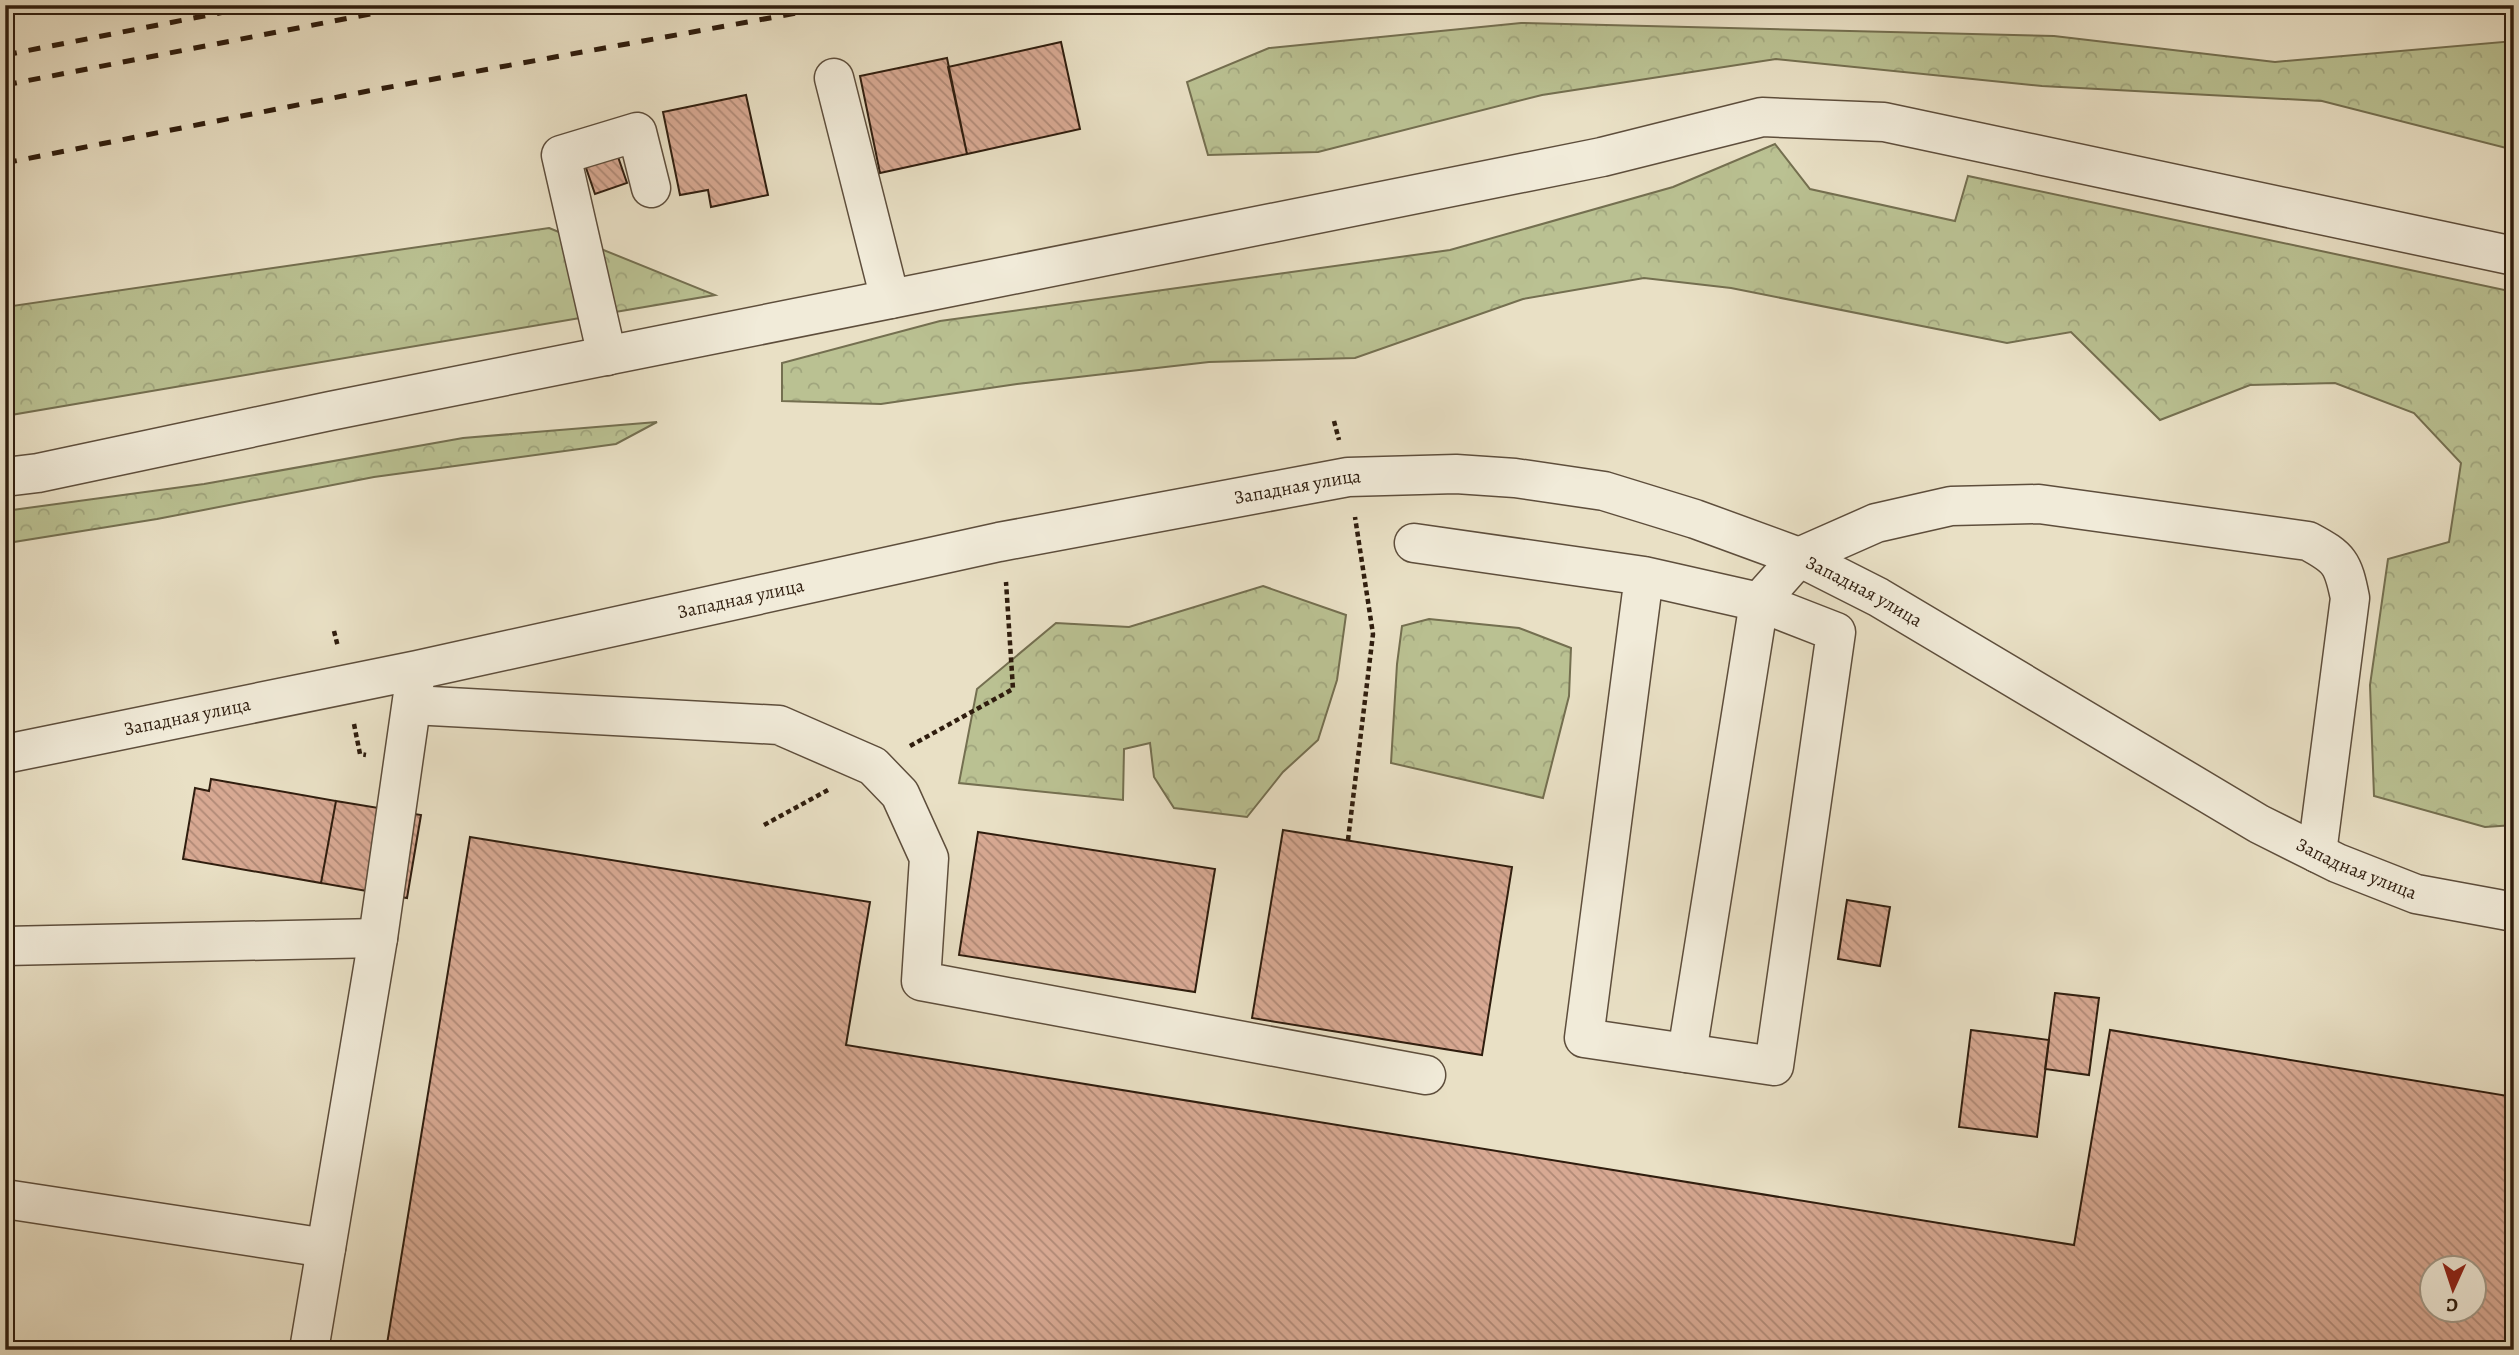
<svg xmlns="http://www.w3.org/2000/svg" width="2519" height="1355" viewBox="0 0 2519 1355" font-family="Alegreya,serif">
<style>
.forest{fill:url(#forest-crowns);stroke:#746f50;stroke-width:2}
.building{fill:url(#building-back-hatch);stroke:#2f1d0e;stroke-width:2;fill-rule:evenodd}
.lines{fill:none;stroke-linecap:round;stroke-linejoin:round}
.minor-casing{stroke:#5e4e3c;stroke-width:41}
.path{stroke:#2f1d0e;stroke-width:4.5;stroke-dasharray:5 3.5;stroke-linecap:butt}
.minor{stroke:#f1ebd9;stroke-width:38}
.rail{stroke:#2f1d0e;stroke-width:5;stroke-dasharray:12 12;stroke-linecap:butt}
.labels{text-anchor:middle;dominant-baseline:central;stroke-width:6;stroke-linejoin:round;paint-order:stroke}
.street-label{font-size:19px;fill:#2f1d0e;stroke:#f1ebd9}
</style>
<defs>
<pattern id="forest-crowns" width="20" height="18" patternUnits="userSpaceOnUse" patternTransform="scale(1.75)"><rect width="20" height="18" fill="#bac192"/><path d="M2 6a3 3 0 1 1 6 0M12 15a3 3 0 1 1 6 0" fill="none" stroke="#a0a57d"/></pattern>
<pattern id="building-back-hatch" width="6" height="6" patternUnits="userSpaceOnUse" patternTransform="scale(1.75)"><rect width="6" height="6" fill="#d8a993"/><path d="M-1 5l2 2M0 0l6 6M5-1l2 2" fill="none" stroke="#b08976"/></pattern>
</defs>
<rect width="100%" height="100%" fill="#e9e0c5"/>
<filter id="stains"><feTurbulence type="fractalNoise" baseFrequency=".00286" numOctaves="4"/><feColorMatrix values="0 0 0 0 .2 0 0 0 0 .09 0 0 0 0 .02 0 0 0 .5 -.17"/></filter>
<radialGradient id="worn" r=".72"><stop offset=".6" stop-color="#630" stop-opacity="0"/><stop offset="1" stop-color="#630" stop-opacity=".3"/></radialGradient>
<path class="forest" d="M 1521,23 L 2054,36 L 2275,62 L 2514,41 L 2514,150 L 2322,101 L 2042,86 L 1776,59 L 1542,95 L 1318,152 L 1208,155 L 1187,82 L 1269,48 Z
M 1775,144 L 1810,189 L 1955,221 L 1968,176 L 2514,292 L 2514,825 L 2485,827 L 2374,796 L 2370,685 L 2388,559 L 2449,542 L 2461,463 L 2414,413 L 2335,383 L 2250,385 L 2160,420 L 2071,332 L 2007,343 L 1731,288 L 1644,278 L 1523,299 L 1355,358 L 1209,362 L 1017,384 L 881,404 L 782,401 L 782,363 L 940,321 L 1450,250 L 1673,187 Z
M 549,228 L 715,295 L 5,416 L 5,307 Z
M 657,422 L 616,444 L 374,477 L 157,519 L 14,542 L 5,547 L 5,511 L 204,484 L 463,438 Z
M 1263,586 L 1346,615 L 1337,680 L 1318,740 L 1283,772 L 1247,817 L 1174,808 L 1154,777 L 1150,743 L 1124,749 L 1123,800 L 959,783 L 977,689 L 1056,623 L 1129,627 Z
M 1429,619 L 1519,628 L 1571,648 L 1569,696 L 1543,798 L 1391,763 L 1397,664 L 1402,626 Z"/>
<path class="building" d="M 1061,42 L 1080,129 L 967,154 L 948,67 Z
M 947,58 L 967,154 L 880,173 L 860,76 Z
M 746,95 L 768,195 L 711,207 L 708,190 L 680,195 L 663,112 Z
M 616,151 L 627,183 L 595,194 L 584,162 Z
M 211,779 L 336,801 L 321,883 L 183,859 L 195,788 L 209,791 Z
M 336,801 L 421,815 L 407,898 L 321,883 Z
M 1283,830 L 1512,867 L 1482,1055 L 1252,1018 Z
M 978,832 L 1215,869 L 1195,992 L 959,955 Z
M 470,837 L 870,902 L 846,1045 L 2074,1245 L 2110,1030 L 2514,1097 L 2514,1350 L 386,1350 ZM 2432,1268 L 2474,1268 L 2474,1310 L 2432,1310 Z
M 1847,900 L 1890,907 L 1880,966 L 1838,959 Z
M 2055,993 L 2099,998 L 2089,1075 L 2045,1069 Z
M 1971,1030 L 2049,1040 L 2037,1137 L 1959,1127 Z"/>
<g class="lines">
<defs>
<g id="minor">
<path d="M 834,78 L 890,299"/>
<path d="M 607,356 L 561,155 L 637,132 L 651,188"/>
<path d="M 5,477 L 38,473 L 330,411 L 1602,157 L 1762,117 L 1884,122 L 2514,256"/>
<path d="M 1414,543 L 1644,576 L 1759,602 L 1836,632 L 1774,1066 L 1584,1038 L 1644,576"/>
<path d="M 412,705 L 779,725 L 873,766 L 900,794 L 929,858 L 921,981 L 1426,1075"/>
<path id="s1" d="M 5,754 L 417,670 L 999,542 L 1348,477 L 1456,474 L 1515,478 L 1604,491 L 1695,519 L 1799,557 L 1878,597 L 2259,824 L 2337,863 L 2416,894 L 2514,912"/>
<path d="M 5,946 L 378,938"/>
<path d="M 1687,1053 L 1759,602 L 1799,557 L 1876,523 L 1951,506 L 2039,504 L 2308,541 C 2340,558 2343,563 2350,598 L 2317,853"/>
<path d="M 5,1199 L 326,1248"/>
<path d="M 309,1350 L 378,938 L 415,679"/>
</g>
</defs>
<use href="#minor" class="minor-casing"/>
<path class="path" d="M 1334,421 L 1339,440
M 334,631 L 338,647
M 354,724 L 360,754 L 366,755
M 910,746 L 1013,689 L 1006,582
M 764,825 L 828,790
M 1348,840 L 1373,634 L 1355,517"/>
<use href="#minor" class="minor"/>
<path class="rail" d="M 5,55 L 260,5
M 5,85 L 416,5
M 5,163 L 368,91 L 841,5"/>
</g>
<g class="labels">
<g class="street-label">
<text stroke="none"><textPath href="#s1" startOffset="1320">Западная улица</textPath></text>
<text stroke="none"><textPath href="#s1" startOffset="1908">Западная улица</textPath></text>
<text stroke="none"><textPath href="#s1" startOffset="752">Западная улица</textPath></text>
<text stroke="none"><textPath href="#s1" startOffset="186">Западная улица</textPath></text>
<text stroke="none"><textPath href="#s1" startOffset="2474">Западная улица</textPath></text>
</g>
</g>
<rect width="2519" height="1355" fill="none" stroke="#e9e0c5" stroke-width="28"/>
<rect x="7" y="7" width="2505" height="1341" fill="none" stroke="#2f1d0e" stroke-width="3.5"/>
<rect x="14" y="14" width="2491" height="1327" fill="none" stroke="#2f1d0e" stroke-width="2"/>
<g transform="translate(2453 1289) rotate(183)"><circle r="33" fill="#f1ebd9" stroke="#a39988" stroke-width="2"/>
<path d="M0-5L12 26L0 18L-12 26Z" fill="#8f2418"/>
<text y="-10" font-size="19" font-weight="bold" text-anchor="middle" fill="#2f1d0e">С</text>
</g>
<rect width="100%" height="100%" filter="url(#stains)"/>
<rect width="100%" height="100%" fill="url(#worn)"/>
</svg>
